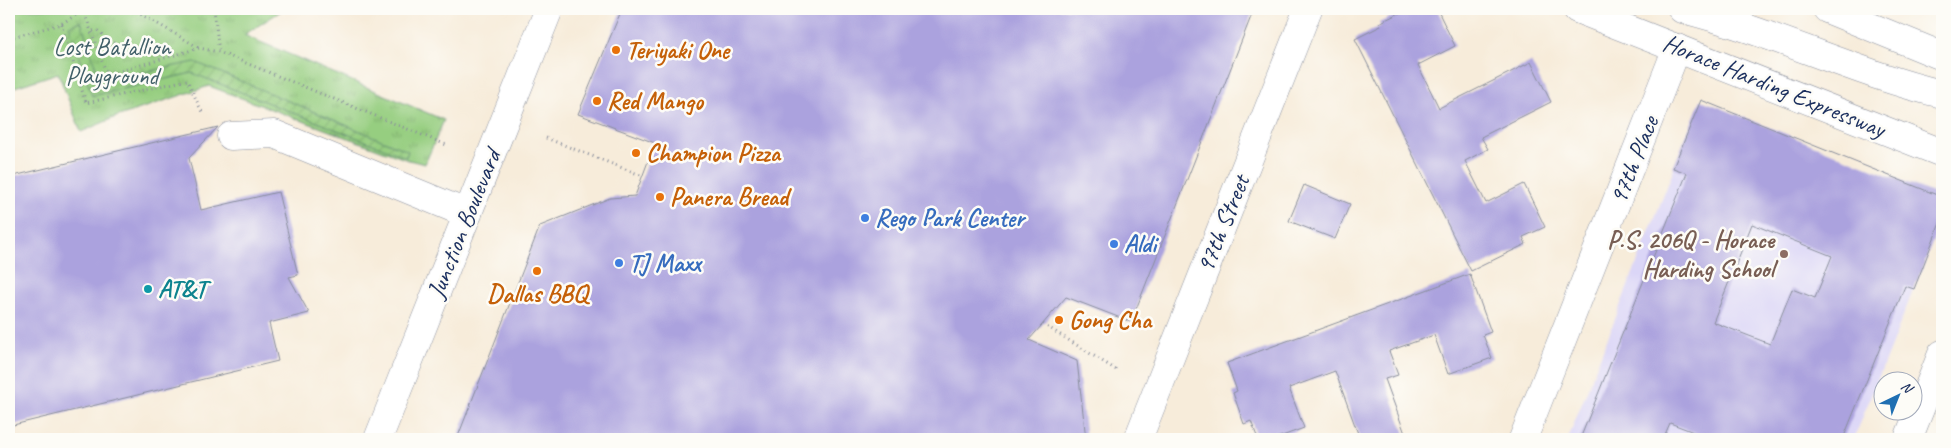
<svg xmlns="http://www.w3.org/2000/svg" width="1951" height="448" viewBox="0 0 1951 448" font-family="Caveat,sans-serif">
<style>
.built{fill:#dbd6f7}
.park{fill:url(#park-tufts);stroke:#587e6f}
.garden{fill:url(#garden-furrows);stroke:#587e6f}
.building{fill:#aba2de;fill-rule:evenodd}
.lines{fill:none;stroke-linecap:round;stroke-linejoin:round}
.minor-casing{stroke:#898e9c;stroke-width:29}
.major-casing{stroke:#898e9c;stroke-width:29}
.highway-casing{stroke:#898e9c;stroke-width:29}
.path{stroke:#898e9c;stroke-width:3;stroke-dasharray:1 4;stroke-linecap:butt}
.minor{stroke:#fff;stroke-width:28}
.major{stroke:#fff;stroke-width:28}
.highway{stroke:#fff;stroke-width:28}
.food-dot{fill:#e8710a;stroke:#fdfcf7;stroke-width:2}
.shop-dot{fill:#3f7fe0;stroke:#fdfcf7;stroke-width:2}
.education-dot{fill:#8d6e63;stroke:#fdfcf7;stroke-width:2}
.culture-dot{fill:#0f9aa8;stroke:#fdfcf7;stroke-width:2}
.labels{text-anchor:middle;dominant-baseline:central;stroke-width:5;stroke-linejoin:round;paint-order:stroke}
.park-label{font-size:25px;fill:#405f68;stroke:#fdfcf7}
.food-label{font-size:25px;font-weight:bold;fill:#c56008;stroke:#fdfcf7;text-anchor:start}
.street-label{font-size:25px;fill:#1b2f5e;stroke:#fdfcf7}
.shop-label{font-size:25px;font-weight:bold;fill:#366cbe;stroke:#fdfcf7;text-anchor:start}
.education-label{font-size:25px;font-weight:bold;fill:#785e54;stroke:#fdfcf7;text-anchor:end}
.culture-label{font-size:25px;font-weight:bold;fill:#0d838f;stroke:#fdfcf7;text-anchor:start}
</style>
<defs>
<pattern id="park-tufts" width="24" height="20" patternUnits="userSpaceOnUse" patternTransform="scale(1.25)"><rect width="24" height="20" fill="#96ce80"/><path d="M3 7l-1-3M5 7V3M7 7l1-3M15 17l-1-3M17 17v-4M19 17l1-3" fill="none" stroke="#81b171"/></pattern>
<pattern id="garden-furrows" width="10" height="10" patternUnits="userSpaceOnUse" patternTransform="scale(1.25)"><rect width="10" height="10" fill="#96ce80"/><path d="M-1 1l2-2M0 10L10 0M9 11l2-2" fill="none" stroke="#81b171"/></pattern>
</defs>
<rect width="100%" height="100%" fill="#fdfcf7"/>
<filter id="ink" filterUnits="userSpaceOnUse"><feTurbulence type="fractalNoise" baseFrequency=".02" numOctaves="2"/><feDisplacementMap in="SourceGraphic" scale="10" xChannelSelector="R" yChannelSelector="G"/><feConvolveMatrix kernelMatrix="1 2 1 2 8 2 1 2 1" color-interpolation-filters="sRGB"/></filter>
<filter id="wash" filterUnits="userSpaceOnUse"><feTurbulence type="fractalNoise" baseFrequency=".0096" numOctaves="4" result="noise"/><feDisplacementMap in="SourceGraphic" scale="20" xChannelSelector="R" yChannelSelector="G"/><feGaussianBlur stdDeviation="1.12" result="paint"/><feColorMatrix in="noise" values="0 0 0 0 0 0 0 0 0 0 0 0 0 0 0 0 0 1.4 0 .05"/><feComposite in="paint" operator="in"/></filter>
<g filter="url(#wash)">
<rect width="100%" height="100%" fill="#f7ecda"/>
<path class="built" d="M 1701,100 L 1942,197 L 1942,218 L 1854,439 L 1568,439 Z"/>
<path class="park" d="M 9,9 L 284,9 L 244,35 L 444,120 L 425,164 L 405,159 L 209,86 L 116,117 L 81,132 L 58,73 L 9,89 Z"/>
<path class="garden" d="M 81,21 L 100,81 L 195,62 L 408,151 L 406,157 L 192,73 L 92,96 L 69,26 Z"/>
<g id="blocks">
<path class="building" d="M 622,9 L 1254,9 L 1131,322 L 1066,297 L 1029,340 L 1077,361 L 1086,439 L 457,439 L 540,226 L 610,198 L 635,196 L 655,143 L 578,114 Z
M 1408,9 L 1437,9 L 1455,46 L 1418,65 L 1439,108 L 1531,62 L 1551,102 L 1481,137 L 1488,149 L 1465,161 L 1486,203 L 1524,184 L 1545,227 L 1523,237 L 1526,244 L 1471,271 L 1355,39 L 1381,26 L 1379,23 Z
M 1701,100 L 1942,197 L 1942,218 L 1914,289 L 1905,286 L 1843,439 L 1712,439 L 1670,423 L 1663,439 L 1580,439 L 1687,173 L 1673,168 ZM 1752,224 L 1832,256 L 1815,298 L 1792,289 L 1770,344 L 1713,322 Z
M 218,127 L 189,158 L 201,210 L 278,192 L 298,275 L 289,277 L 309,313 L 269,323 L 278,361 L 9,426 L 9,177 Z
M 1304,185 L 1350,204 L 1335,239 L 1289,221 Z
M 1470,274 L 1491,332 L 1483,335 L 1492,358 L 1448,374 L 1434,335 L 1389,351 L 1398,375 L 1385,379 L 1407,439 L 1360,439 L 1335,371 L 1289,388 L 1304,428 L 1274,439 L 1258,439 L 1251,421 L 1244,424 L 1233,393 L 1237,391 L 1227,363 Z"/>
</g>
</g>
<g filter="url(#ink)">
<use href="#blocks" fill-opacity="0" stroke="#898e9c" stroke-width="1"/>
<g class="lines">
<defs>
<path id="minor" d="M 231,136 L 274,134 L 468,214
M 1138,439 L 1308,9
M 1523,439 L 1677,48
M 1908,439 L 1942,354"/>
<path id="major" d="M 1577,9 L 1942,153
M 378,439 L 549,9"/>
<path id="highway" d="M 1682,9 C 1771,31 1854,73 1942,94
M 1827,9 L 1942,56"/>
</defs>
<use href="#minor" class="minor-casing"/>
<use href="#major" class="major-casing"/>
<use href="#highway" class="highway-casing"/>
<path class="path" d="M 83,9 L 107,75 L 199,48 L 219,52 L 449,146
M 132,9 L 198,47
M 214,9 L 219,52
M 61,24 L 86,103 L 187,80 L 202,112
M 93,31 L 97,30 L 111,42 L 158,52 L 166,57
M 9,38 L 61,24 L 84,10
M 546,138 L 643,176
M 1043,324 L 1118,371"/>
<use href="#minor" class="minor"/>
<use href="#major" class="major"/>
<use href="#highway" class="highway"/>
</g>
</g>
<g class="food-dot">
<circle cx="616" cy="50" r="5"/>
<circle cx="597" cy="101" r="5"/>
<circle cx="636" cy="153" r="5"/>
<circle cx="660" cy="197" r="5"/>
<circle cx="537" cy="271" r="5"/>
<circle cx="1059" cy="320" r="5"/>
</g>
<g class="shop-dot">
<circle cx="865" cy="218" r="5"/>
<circle cx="1114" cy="244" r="5"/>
<circle cx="619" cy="263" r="5"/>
</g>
<circle class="education-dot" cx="1784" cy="254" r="5"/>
<circle class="culture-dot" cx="148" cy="289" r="5"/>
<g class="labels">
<g class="park-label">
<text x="112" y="47">Lost Batallion<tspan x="112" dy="29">Playground</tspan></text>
</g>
<g class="food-label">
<text x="626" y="50">Teriyaki One</text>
<text x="607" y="101">Red Mango</text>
<text x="646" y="153">Champion Pizza</text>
<text x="670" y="197">Panera Bread</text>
<text x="537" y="294" text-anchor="middle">Dallas BBQ</text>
<text x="1069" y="320">Gong Cha</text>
</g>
<g class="street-label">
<text transform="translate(1774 86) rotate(22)">Horace Harding Expressway</text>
<text transform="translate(1634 160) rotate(-68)">97th Place</text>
<text transform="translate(464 224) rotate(-68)">Junction Boulevard</text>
<text transform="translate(1223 224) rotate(-68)">97th Street</text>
</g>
<g class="shop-label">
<text x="875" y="218">Rego Park Center</text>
<text x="1124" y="244">Aldi</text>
<text x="629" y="263">TJ Maxx</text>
</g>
<g class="education-label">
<text x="1774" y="240">P.S. 206Q - Horace<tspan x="1774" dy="29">Harding School</tspan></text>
</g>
<g class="culture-label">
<text x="158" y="289">AT&amp;T</text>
</g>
</g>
<rect width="1951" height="448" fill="none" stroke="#fdfcf7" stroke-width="30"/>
<g transform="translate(1898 396) rotate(43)"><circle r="24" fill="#fdfcf7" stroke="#a3aaba"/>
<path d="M0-4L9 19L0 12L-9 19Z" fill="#1f6fb2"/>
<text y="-8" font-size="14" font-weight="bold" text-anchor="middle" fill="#1b2f5e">N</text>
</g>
</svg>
